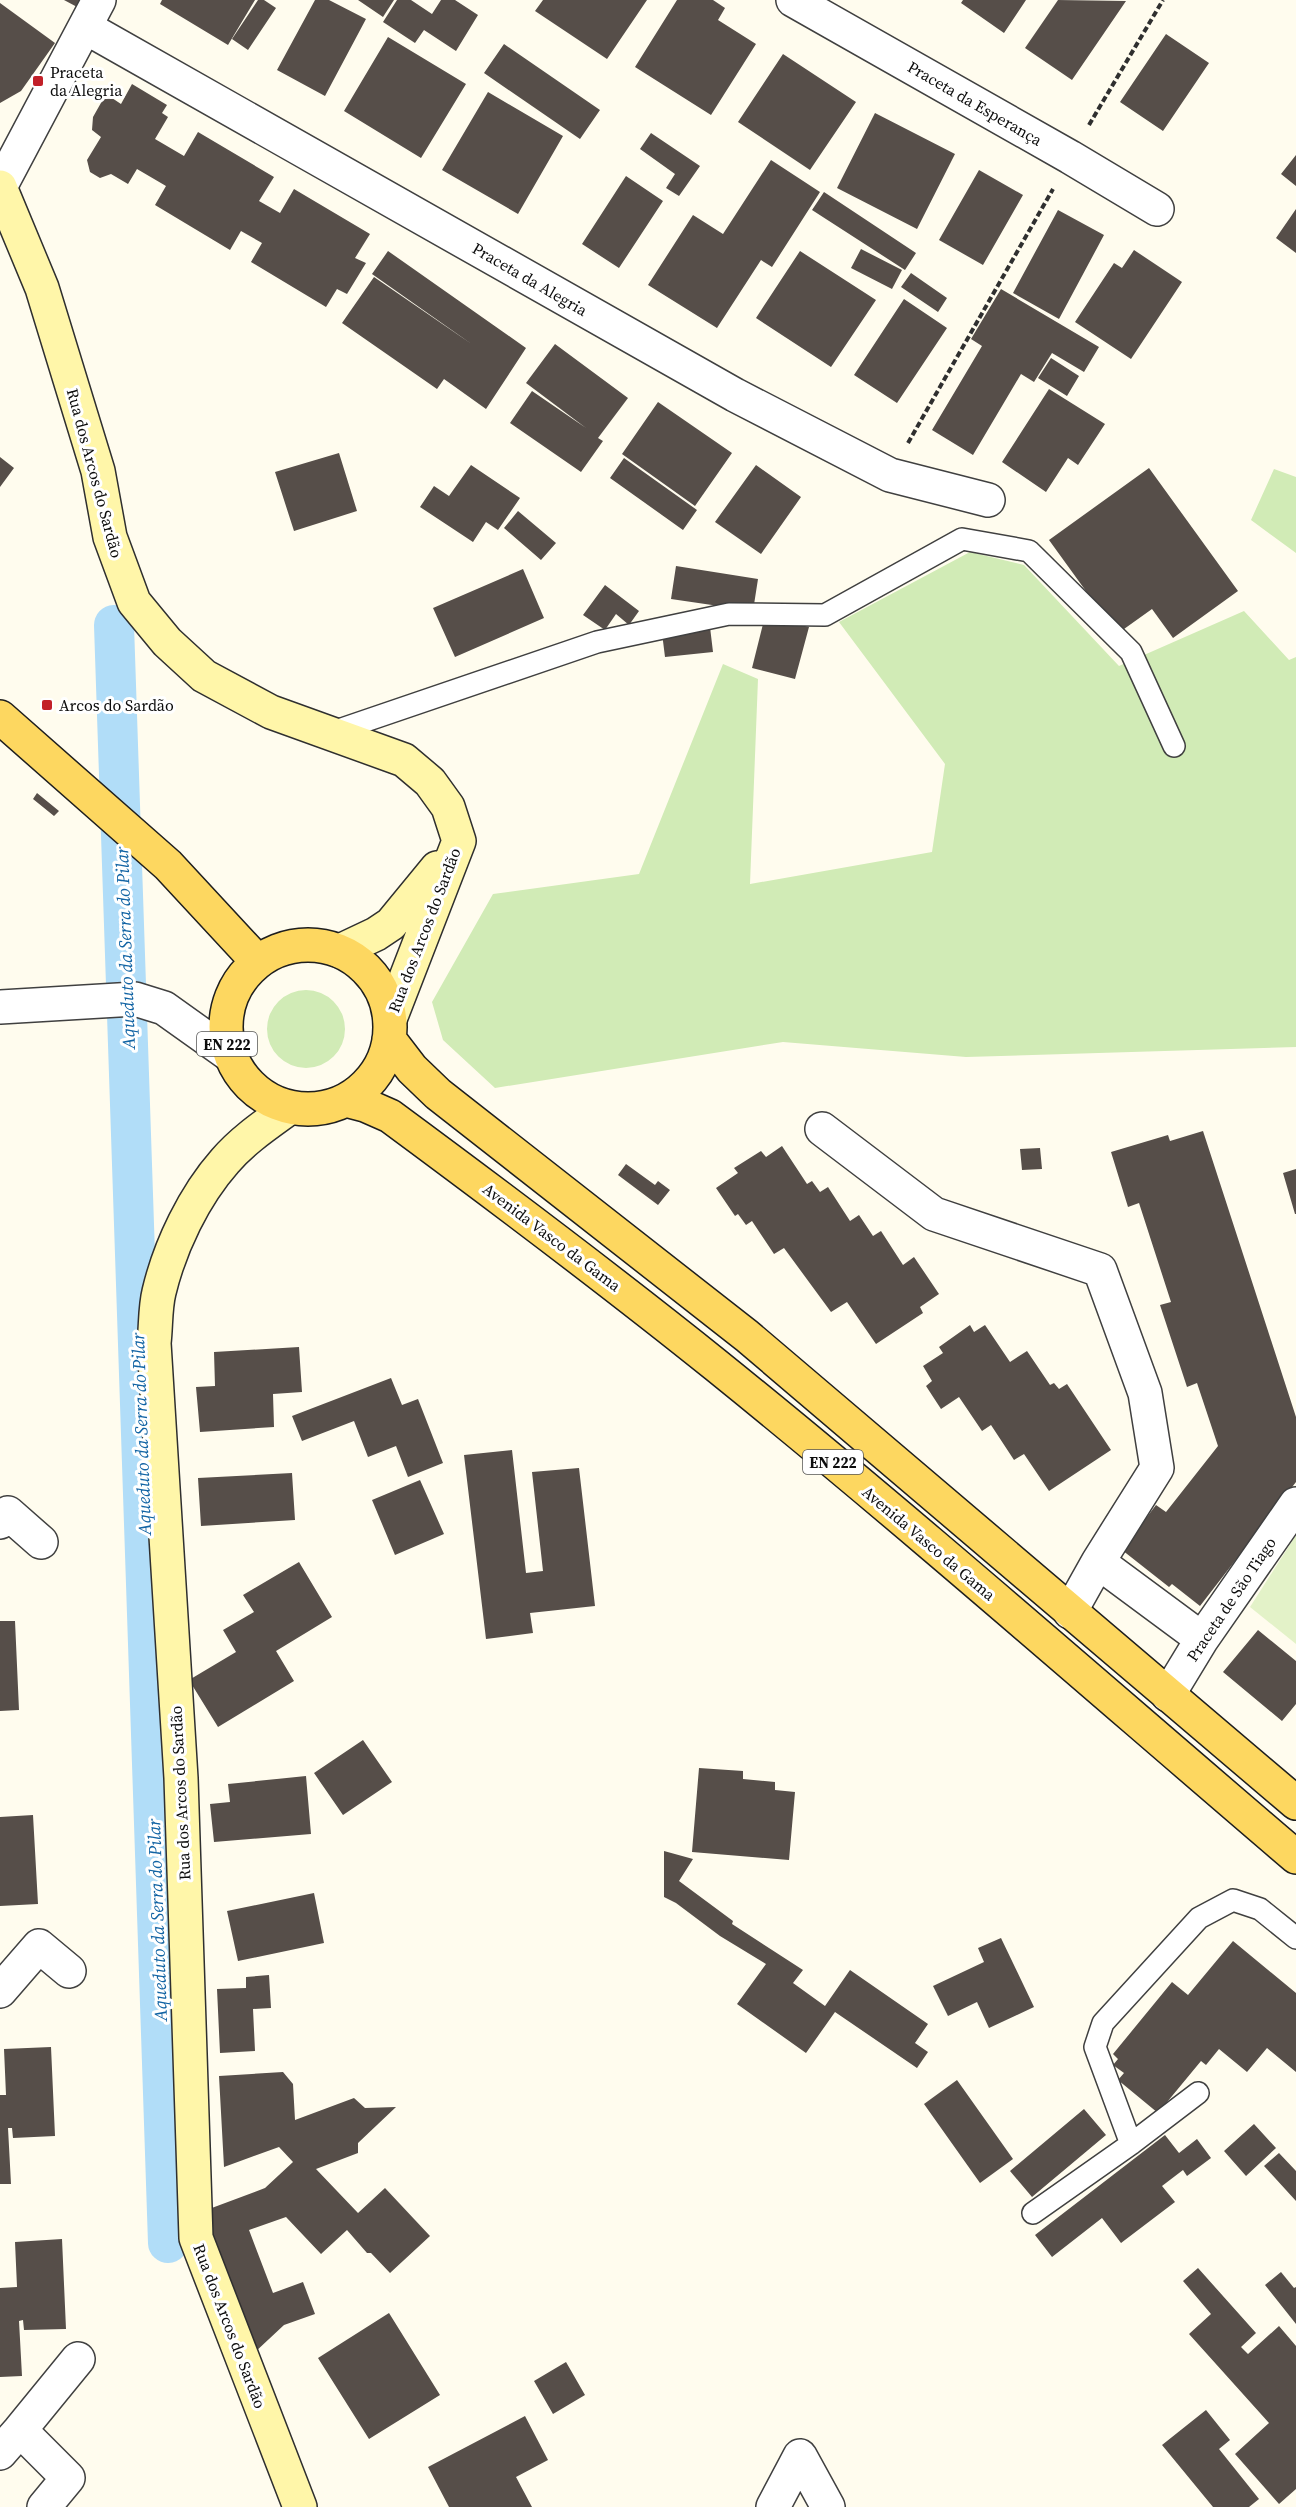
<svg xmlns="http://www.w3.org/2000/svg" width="1296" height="2507" viewBox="0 0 1296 2507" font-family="'Source Serif 4',serif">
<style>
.green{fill:#d1ebb6}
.pitch{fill:#e3f2c8}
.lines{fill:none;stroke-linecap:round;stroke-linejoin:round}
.canal{stroke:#b1ddf8;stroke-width:40}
.building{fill:#564e49}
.lane-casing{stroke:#404040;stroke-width:24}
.street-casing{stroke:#404040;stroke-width:36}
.secondary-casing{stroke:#2f2f2f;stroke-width:36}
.primary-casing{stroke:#1e1e1e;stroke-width:36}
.path{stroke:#2f2f2f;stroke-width:4;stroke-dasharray:6 3;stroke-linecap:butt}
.lane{stroke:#fff;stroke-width:21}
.street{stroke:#fff;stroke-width:33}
.secondary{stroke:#fff6a9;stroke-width:33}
.primary{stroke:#fdd760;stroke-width:33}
.poi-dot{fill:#c22028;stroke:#fff;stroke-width:2}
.labels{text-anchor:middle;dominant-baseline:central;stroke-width:6;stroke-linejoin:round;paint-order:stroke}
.shield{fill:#fff;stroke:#565656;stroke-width:1.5}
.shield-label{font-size:15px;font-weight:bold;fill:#0d0d0d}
.poi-label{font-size:16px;fill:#0d0d0d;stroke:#fff;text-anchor:start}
.street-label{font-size:16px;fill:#0d0d0d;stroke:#fff}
.water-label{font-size:18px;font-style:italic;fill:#1264a4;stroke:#fff}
</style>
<rect width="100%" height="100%" fill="#fffcee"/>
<path class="green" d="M 1274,469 L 1296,477 L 1296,553 L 1251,520 Z
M 970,552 L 1024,565 L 1119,666 L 1244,611 L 1289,660 L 1296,657 L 1296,1047 L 966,1057 L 783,1042 L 495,1088 L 443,1040 L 432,1002 L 493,894 L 639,874 L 723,664 L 758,679 L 750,884 L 932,852 L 945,764 L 839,622 Z
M267 1029a39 39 0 1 1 78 0a39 39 0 1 1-78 0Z"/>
<path class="pitch" d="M 1296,1535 L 1296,1644 L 1250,1607 Z"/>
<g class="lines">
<path class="canal" d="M 114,625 L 168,2243"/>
</g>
<path class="building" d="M 64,0 L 83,0 L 79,8 Z
M 162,0 L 255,0 L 228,45 L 160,4 Z
M 258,0 L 264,0 L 276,8 L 248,50 L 232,39 Z
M 315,0 L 329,0 L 366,19 L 325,96 L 277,70 Z
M 358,0 L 394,0 L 383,17 Z
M 397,0 L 411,0 L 432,14 L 441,0 L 455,0 L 478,15 L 456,51 L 424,30 L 415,43 L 383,22 Z
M 543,0 L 647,0 L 607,59 L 535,11 Z
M 677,0 L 713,0 L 725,8 L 718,20 L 756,44 L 711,115 L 635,67 Z
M 963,0 L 1026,0 L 1004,33 L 961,3 Z
M 1058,0 L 1126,1 L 1072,80 L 1025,48 Z
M 0,3 L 55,43 L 21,91 L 0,103 Z
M 1166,34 L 1209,63 L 1163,131 L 1120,102 Z
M 388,37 L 466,84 L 421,158 L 344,111 Z
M 504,44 L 600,110 L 580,139 L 484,73 Z
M 783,54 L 856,102 L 810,170 L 738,122 Z
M 132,84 L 167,105 L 162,113 L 168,117 L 155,139 L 184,156 L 198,132 L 274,177 L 259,201 L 280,213 L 294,189 L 370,234 L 355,258 L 366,263 L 347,294 L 337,289 L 326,307 L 251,262 L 262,243 L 241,231 L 230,250 L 155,205 L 166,186 L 137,169 L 128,184 L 111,174 L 100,178 L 90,172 L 87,160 L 101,137 L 92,130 L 93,117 L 106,94 L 121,104 Z
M 488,92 L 563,136 L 518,214 L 442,170 Z
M 875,113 L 955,154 L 917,229 L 837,188 Z
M 651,133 L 700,166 L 679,196 L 666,188 L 675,174 L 640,149 Z
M 1296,155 L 1296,186 L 1281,174 Z
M 771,160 L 820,192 L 772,267 L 761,260 L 717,328 L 648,285 L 693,215 L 723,234 Z
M 979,170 L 1023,195 L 983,265 L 939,240 Z
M 626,176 L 663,201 L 619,268 L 582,244 Z
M 824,192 L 916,253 L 905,270 L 812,210 Z
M 1296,209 L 1296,253 L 1276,238 Z
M 1058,210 L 1104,235 L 1059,319 L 1013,293 Z
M 861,249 L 902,270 L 892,289 L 851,268 Z
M 1134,250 L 1182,282 L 1131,359 L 1075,322 L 1114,263 L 1122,268 Z
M 388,251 L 526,348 L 486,409 L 444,379 L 437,389 L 342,323 L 374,277 L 473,345 L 372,274 Z
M 800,251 L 876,300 L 831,367 L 756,318 Z
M 911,273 L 947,298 L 938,312 L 901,287 Z
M 1001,289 L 1099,347 L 1084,372 L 1052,353 L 1034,382 L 1021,374 L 973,455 L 932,430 L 982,346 L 971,339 Z
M 904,299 L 947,328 L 897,403 L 854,375 Z
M 555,344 L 628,398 L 598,438 L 603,441 L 581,472 L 510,423 L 532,391 L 586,428 L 526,383 Z
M 1051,358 L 1079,376 L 1067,396 L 1038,378 Z
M 1049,389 L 1105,424 L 1078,465 L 1068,458 L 1046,492 L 1002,462 Z
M 658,402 L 732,453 L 695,506 L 622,454 Z
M 339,453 L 357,511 L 294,531 L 275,472 Z
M 0,457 L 14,468 L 0,487 Z
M 624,458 L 697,510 L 683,530 L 610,478 Z
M 471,465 L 520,498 L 498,530 L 486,522 L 473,542 L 420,507 L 434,486 L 449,496 Z
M 756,465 L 801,497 L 761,554 L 715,522 Z
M 1149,468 L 1238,591 L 1173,638 L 1152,609 L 1117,634 L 1049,540 Z
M 518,511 L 556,543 L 541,560 L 504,528 Z
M 676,566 L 758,579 L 753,611 L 671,599 Z
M 523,569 L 544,618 L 455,657 L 433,608 Z
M 605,585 L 639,611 L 629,625 L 616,614 L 605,630 L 583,615 Z
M 765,616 L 809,627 L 795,679 L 752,668 Z
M 710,627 L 713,652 L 665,657 L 662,633 Z
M 37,793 L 59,811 L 54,816 L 33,799 Z
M 1203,1131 L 1296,1417 L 1296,1482 L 1200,1606 L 1172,1584 L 1169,1587 L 1122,1550 L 1156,1505 L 1166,1512 L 1218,1446 L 1197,1383 L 1187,1387 L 1160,1305 L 1171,1302 L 1139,1203 L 1128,1207 L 1111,1152 L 1168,1135 L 1170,1141 Z
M 782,1146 L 807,1184 L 812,1181 L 820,1192 L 828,1187 L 850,1221 L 859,1215 L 873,1236 L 881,1231 L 903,1265 L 914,1257 L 939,1294 L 920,1307 L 923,1313 L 876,1344 L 847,1302 L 831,1312 L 784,1248 L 774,1254 L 752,1221 L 746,1225 L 738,1214 L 735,1216 L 716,1188 L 738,1173 L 734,1168 L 761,1151 L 766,1157 Z
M 1040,1148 L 1042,1169 L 1022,1170 L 1020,1149 Z
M 626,1164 L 655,1185 L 658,1181 L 670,1190 L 658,1205 L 618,1175 Z
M 1296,1169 L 1296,1214 L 1295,1214 L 1283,1173 Z
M 970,1325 L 974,1332 L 985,1325 L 1010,1362 L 1027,1351 L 1050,1385 L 1054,1383 L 1059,1389 L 1067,1384 L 1111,1450 L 1049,1491 L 1024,1454 L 1014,1460 L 991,1425 L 982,1431 L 959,1397 L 941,1409 L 926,1386 L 932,1381 L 923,1366 L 943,1353 L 939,1347 Z
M 299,1347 L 302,1392 L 273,1394 L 274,1427 L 200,1432 L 196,1387 L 215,1386 L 214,1352 Z
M 391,1378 L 402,1405 L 418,1399 L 443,1463 L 408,1477 L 396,1446 L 368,1457 L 354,1421 L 302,1441 L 292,1416 Z
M 512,1450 L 526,1573 L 543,1571 L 532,1472 L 579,1468 L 595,1606 L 530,1613 L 533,1633 L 486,1639 L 464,1455 Z
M 292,1473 L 295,1520 L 201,1526 L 198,1478 Z
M 420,1480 L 444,1534 L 395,1555 L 372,1500 Z
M 299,1562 L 332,1617 L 276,1651 L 294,1681 L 218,1727 L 189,1680 L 236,1652 L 223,1630 L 254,1612 L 243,1595 Z
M 0,1621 L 15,1621 L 19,1710 L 0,1711 Z
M 1258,1630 L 1296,1661 L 1296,1704 L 1282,1721 L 1223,1672 Z
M 363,1740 L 392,1782 L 343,1815 L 314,1773 Z
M 699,1768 L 743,1771 L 743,1779 L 775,1782 L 775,1790 L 795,1792 L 789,1860 L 692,1852 Z
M 306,1776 L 311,1834 L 214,1842 L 210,1804 L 230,1802 L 228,1784 Z
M 33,1815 L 38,1904 L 0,1906 L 0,1817 Z
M 664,1851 L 693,1859 L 679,1881 L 733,1921 L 732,1924 L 803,1970 L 793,1983 L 825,2006 L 850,1970 L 928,2024 L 915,2043 L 928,2052 L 917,2068 L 835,2012 L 806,2053 L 737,2004 L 766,1964 L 720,1936 L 676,1903 L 664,1897 Z
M 314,1893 L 324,1943 L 238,1961 L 227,1911 Z
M 1001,1938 L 1034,2007 L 989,2028 L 977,2002 L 948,2016 L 933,1986 L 984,1962 L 978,1948 Z
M 1233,1941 L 1296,1993 L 1296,2072 L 1267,2048 L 1247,2072 L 1219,2049 L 1206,2065 L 1201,2061 L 1158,2113 L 1118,2080 L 1124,2073 L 1113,2065 L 1118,2059 L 1113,2054 L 1172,1982 L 1188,1995 Z
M 269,1975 L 271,2008 L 253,2009 L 255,2051 L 220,2053 L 217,1989 L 246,1988 L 246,1977 Z
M 51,2047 L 55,2136 L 13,2138 L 12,2128 L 8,2128 L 11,2184 L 0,2184 L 0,2095 L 6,2095 L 4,2049 Z
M 283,2072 L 293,2084 L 295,2120 L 354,2098 L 365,2108 L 396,2107 L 358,2143 L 358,2153 L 316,2169 L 358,2213 L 385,2188 L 430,2236 L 390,2273 L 371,2253 L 367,2253 L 347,2230 L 321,2254 L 286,2217 L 249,2230 L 273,2293 L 303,2282 L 315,2314 L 284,2325 L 254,2353 L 201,2212 L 265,2188 L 293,2162 L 279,2147 L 224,2167 L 219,2076 Z
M 957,2080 L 1013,2159 L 980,2183 L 924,2104 Z
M 1084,2109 L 1106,2135 L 1032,2197 L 1010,2171 Z
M 1254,2124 L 1276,2148 L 1246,2176 L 1224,2151 Z
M 1165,2135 L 1179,2153 L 1197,2139 L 1211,2158 L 1187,2176 L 1183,2170 L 1162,2186 L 1175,2202 L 1121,2243 L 1102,2218 L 1052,2257 L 1035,2235 Z
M 1279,2153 L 1296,2171 L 1296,2201 L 1264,2166 Z
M 62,2239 L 66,2329 L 24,2330 L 23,2320 L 19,2321 L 22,2376 L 0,2377 L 0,2288 L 17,2287 L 15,2242 Z
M 1198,2268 L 1256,2333 L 1241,2347 L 1248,2354 L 1279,2326 L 1296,2346 L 1296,2489 L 1279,2504 L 1235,2454 L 1269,2423 L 1189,2334 L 1211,2314 L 1183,2281 Z
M 1281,2272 L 1294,2288 L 1296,2287 L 1296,2324 L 1265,2285 Z
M 389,2313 L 440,2395 L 369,2439 L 318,2358 Z
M 566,2362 L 585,2395 L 553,2414 L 534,2381 Z
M 1206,2410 L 1230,2440 L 1219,2449 L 1259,2499 L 1249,2507 L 1213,2507 L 1162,2445 Z
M 525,2416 L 548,2460 L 516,2477 L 532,2507 L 449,2507 L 428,2467 Z"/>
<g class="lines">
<defs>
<path id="lane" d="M 330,733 L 597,642 L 729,614 L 825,615 L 962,539 L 1029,551 L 1131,652 L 1174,746
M 1131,2144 L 1095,2047 L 1103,2023 L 1199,1918 L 1233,1900 L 1260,1909 L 1296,1938
M 1033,2213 L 1131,2144 L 1198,2093"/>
<path id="street" d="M 793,0 L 1070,157 L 1157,209
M 85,27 L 735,395 L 890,475 L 988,500
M 0,187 L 99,0
M 0,1007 L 135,999 L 164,1008 L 230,1055
M 822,1129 L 934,1214 L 1100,1270 L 1145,1393 L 1157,1468 L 1098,1562 L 1202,1639
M 0,1522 L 8,1513 L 41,1542
M 1070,1612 L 1098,1562
M 1168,1695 L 1202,1639 L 1296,1504
M 0,1991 L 39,1946 L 69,1971
M 20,2430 L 78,2359
M 0,2453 L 20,2430 L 68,2478 L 44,2507
M 773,2507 L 800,2456 L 828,2507"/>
<path id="secondary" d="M 0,187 L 42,288 L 98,471 L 110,537 L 134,602 L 167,642 L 204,676 L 271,712 L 404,760 L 430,782 L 448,807 L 459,841 L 390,1019
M 340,951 L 376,934 L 391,924 L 437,868
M 289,1108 C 267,1124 243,1140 225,1161 C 194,1196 170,1246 159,1292 C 155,1308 156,1326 154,1343 L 181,1778 L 196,2238 L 300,2507"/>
<path id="primary" d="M 0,717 L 168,865 L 257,961
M226 1027a82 82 0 1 1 164 0a82 82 0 1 1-164 0Z
M 389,1039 L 412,1069 L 438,1094 L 747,1336 L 1296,1803
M 346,1100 L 365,1105 L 390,1116 C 501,1198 610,1280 717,1366 C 914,1525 1104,1693 1296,1857"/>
</defs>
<use href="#lane" class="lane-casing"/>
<use href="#street" class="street-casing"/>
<use href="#secondary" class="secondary-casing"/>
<use href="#primary" class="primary-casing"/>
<path class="path" d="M 1089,125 L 1163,0
M 908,443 L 1053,189"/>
<use href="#lane" class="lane"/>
<use href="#street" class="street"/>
<use href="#secondary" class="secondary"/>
<use href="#primary" class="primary"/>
</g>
<g class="poi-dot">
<rect x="32" y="75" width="12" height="12" rx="3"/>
<rect x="41" y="699" width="12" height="12" rx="3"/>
</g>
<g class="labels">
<g class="shield">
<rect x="197" y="1032" width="60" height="24" rx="4.5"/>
<rect x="803" y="1450" width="60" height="24" rx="4.5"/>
</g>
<g class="shield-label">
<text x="227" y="1044">EN 222</text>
<text x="833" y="1462">EN 222</text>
</g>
<g class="poi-label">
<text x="50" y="72">Praceta<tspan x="50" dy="18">da Alegria</tspan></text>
<text x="59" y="705">Arcos do Sardão</text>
</g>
<g class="street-label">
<text transform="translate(975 103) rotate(30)">Praceta da Esperança</text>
<text transform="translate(530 279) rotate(30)">Praceta da Alegria</text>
<text transform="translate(95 473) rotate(75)">Rua dos Arcos do Sardão</text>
<text transform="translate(424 930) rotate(-69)">Rua dos Arcos do Sardão</text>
<text transform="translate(552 1237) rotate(37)">Avenida Vasco da Gama</text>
<text transform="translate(929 1543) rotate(40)">Avenida Vasco da Gama</text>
<text transform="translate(1231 1599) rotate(-56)">Praceta de São Tiago</text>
<text transform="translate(180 1793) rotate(-93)">Rua dos Arcos do Sardão</text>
<text transform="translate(230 2326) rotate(69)">Rua dos Arcos do Sardão</text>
</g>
<g class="water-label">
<text transform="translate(125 948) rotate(-92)">Aqueduto da Serra do Pilar</text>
<text transform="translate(141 1434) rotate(-92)">Aqueduto da Serra do Pilar</text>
<text transform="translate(157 1920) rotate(-92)">Aqueduto da Serra do Pilar</text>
</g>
</g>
</svg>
